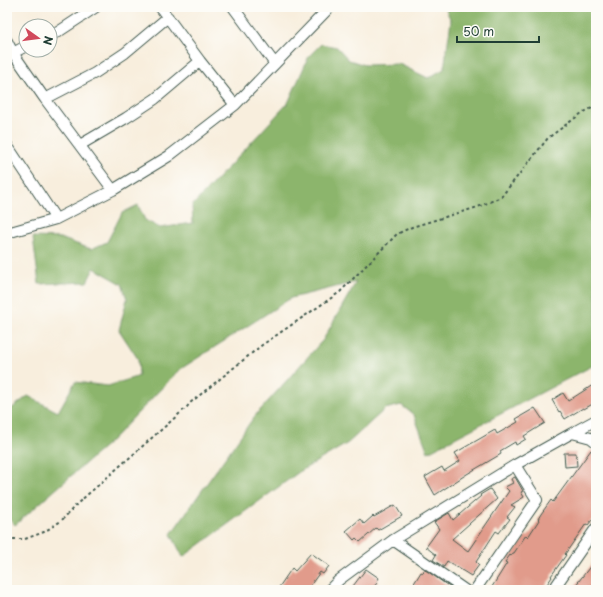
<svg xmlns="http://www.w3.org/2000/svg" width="603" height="597" viewBox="0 0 603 597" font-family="'Playpen Sans',sans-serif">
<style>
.forest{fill:#8cb56c;stroke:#567950}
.building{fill:#e19b8b}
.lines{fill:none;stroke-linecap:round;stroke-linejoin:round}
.street-casing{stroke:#40584d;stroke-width:12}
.path{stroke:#40584d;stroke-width:2;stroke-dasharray:3 3;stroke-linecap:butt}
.street{stroke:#fff;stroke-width:10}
</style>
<rect width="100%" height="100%" fill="#fdfcf7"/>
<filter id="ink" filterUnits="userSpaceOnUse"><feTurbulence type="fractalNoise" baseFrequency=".025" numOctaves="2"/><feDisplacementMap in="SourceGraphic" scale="8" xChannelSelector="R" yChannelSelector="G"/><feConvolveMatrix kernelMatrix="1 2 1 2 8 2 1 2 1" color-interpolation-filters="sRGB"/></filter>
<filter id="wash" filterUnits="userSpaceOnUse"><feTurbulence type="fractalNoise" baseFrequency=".012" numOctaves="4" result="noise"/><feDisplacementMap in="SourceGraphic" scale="16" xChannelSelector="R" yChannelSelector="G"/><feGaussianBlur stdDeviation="0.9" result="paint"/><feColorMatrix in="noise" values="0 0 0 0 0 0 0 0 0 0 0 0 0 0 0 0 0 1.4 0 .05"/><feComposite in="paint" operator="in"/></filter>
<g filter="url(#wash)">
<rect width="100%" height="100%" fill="#f8eedd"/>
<path class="forest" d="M 445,7 L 596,7 L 596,364 L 428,452 L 414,415 L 401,405 L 385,409 L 348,443 L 299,472 L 183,557 L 171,534 L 254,417 L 323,340 L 356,282 L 291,298 L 179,370 L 111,441 L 15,525 L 7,517 L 7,412 L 28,396 L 58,412 L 75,382 L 108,386 L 139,376 L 138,359 L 119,330 L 127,299 L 122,284 L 94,268 L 87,282 L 39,284 L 33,237 L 60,238 L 91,249 L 107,242 L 122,213 L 138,205 L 145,220 L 160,228 L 193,223 L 192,206 L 288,103 L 309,56 L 321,44 L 337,47 L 349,60 L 365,65 L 399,64 L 428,78 L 444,69 L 451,21 Z"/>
<g id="blocks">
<path class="building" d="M 596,383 L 596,402 L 584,409 L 583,408 L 565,419 L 560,411 L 559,412 L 552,400 L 563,393 L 568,401 Z
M 535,408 L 545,423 L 524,436 L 526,439 L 516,445 L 515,442 L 500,451 L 501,454 L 467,474 L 435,495 L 425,477 L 442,467 L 444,471 L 460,461 L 455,453 L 495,430 L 497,434 L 518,422 L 516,419 Z
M 591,450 L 596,454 L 596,515 L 588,525 L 586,524 L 565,554 L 566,555 L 551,576 L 552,577 L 543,590 L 490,590 L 507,563 L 505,562 L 510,555 L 511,556 L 513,553 L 514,553 L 526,535 L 528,537 L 539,520 L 538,519 L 541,514 L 551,500 L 553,502 Z
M 564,453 L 576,453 L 577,466 L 565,467 Z
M 515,477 L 523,491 L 521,492 L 524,497 L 511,505 L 515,507 L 507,517 L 510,519 L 499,533 L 496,531 L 476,562 L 479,565 L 471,576 L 447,561 L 444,567 L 433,560 L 436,555 L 426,547 L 439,529 L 434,522 L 449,513 L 453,520 L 481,496 L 480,495 L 490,489 L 497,499 L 452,539 L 468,551 L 509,491 L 505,487 L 513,483 L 511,479 Z
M 395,505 L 402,516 L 378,530 L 376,528 L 360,542 L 356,538 L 354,540 L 346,531 L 360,519 L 364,524 L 373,516 L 374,517 Z
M 311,553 L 329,566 L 323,574 L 320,572 L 307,590 L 277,590 L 292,568 L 295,571 Z
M 596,559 L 596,582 L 590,590 L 581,590 L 575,586 Z
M 366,569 L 379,578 L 377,581 L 378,582 L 371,590 L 350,590 Z
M 424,570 L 427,571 L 454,590 L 420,590 L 415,587 L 413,585 L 421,572 L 423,573 Z"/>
</g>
</g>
<g filter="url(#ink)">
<use href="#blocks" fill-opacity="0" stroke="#40584d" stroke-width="1"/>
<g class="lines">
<defs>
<path id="street" d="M 160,7 L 200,61 L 235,105
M 233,7 L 275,64
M 50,35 L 58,32 L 96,7
M 7,41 L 13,53 L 45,99 L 113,190
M 13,53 L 26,46
M 45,99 L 95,73 L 125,53 L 168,17
M 7,145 L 56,219
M 80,145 L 126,118 L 155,99 L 200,61
M 7,233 L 56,219 L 113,190 L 169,156 L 235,105 L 330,7
M 572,433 L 596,420
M 393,540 L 465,590
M 329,590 L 339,580 L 393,540 L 515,465 L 572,433 L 591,438 L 596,442
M 475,590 L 537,500 L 515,465
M 553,590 L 596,528"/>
</defs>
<use href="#street" class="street-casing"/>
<path class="path" d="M 7,539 L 25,539 L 44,532 L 61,521 L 78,503 L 187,407 L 190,403 L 262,345 L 340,292 L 397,234 L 412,227 L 478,207 L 501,197 L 548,138 L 582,113 L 596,106"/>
<use href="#street" class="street"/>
</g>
</g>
<rect width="603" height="597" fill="none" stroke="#fdfcf7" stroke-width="24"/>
<g transform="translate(38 38) rotate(104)"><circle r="19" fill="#fdfcf7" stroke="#a4b0a9"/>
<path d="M0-3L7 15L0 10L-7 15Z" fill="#d1495b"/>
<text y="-6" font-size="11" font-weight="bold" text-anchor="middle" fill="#1f3d34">N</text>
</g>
<path d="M457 36v6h82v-6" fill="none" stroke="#1f3d34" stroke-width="2"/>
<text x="463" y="36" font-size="12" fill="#1f3d34" stroke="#fdfcf7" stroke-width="3" paint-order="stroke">50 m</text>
</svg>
